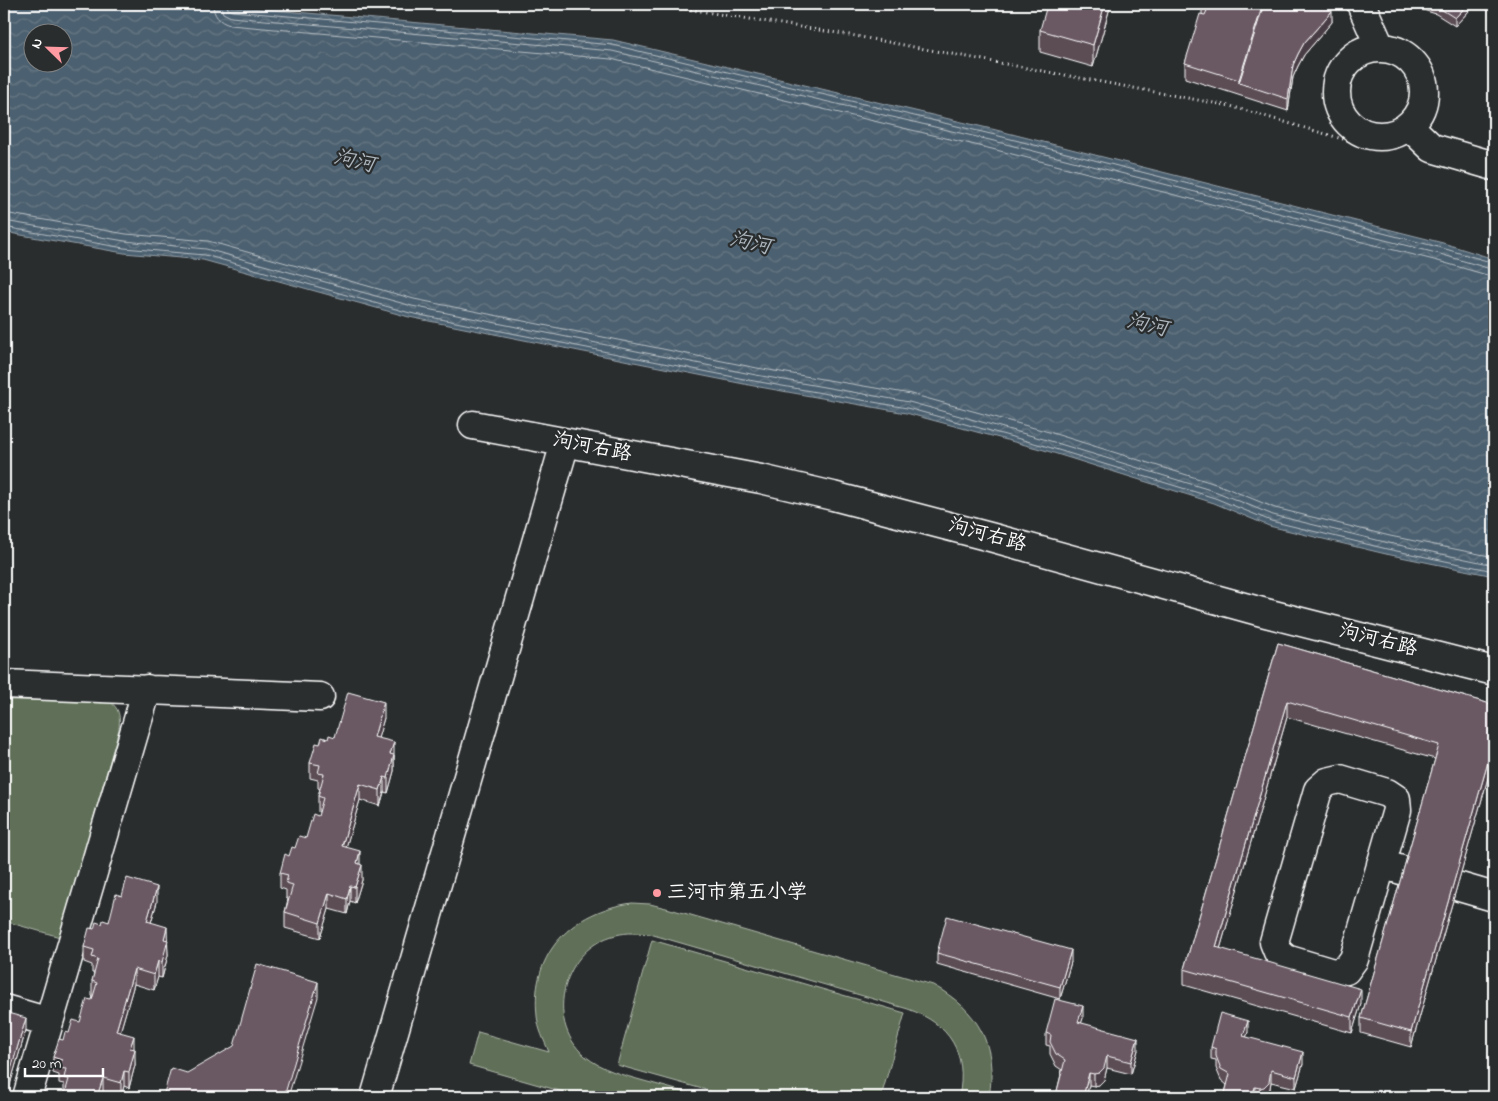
<svg xmlns="http://www.w3.org/2000/svg" width="1498" height="1101" viewBox="0 0 1498 1101" font-family="'Indie Flower','LXGW WenKai TC',sans-serif">
<style>
.green{fill:#607058;stroke:#b0b8ac}
.water{fill:url(#water-waves);stroke:#94a0a9;fill-rule:evenodd}
.lines{fill:none;stroke-linecap:round;stroke-linejoin:round}
.shore{stroke:#b7bfc5;stroke-width:1}
.minor-casing{stroke:#fff;stroke-width:31}
.path{stroke:#fff;stroke-width:3;stroke-dasharray:1 4;stroke-linecap:butt}
.minor{stroke:#2a2d2e;stroke-width:28}
.wall{fill:#5b4d55;stroke:#fff}
.shaded-wall{fill:#4a3e45;stroke:#fff}
.building{fill:#6a5963;stroke:#fff}
.poi-dot{fill:#ff9aa2;stroke:#2a2d2e;stroke-width:2}
.labels{text-anchor:middle;dominant-baseline:central;stroke-width:4.5;stroke-linejoin:round;paint-order:stroke}
.street-label{font-size:20px;fill:#fff;stroke:#2a2d2e}
.poi-label{font-size:20px;fill:#fff;stroke:#2a2d2e;text-anchor:start}
.water-label{font-size:21px;font-style:italic;fill:#aeb7be;stroke:#2a2d2e}
</style>
<defs>
<pattern id="water-waves" width="16" height="10" patternUnits="userSpaceOnUse" patternTransform="scale(1.25)"><rect width="16" height="10" fill="#4c606f"/><path d="M0 5q4-4 8 0t8 0" fill="none" stroke="#677885"/></pattern>
</defs>
<rect width="100%" height="100%" fill="#2a2d2e"/>
<filter id="ink" filterUnits="userSpaceOnUse"><feTurbulence type="fractalNoise" baseFrequency=".02" numOctaves="2"/><feDisplacementMap in="SourceGraphic" scale="10" xChannelSelector="R" yChannelSelector="G"/><feConvolveMatrix kernelMatrix="1 2 1 2 8 2 1 2 1" color-interpolation-filters="sRGB"/></filter>
<g filter="url(#ink)">
<path class="green" d="M 4,700 L 108,700 C 120,709 120,715 119,729 L 60,937 L 4,921 Z
M 632,903 L 650,904 L 670,909 L 933,985 C 978,1010 998,1045 989,1097 L 959,1097 C 968,1053 950,1024 908,1009 L 650,934 C 639,933 627,932 616,935 C 564,947 543,1020 585,1056 C 602,1070 623,1075 644,1081 C 663,1086 683,1092 702,1097 L 581,1097 L 469,1065 L 478,1032 L 549,1052 C 544,1040 538,1029 537,1016 C 530,952 573,911 632,903 Z
M 652,940 L 905,1013 L 881,1097 L 731,1097 L 617,1065 Z"/>
<path class="water" d="M 4,4 L 205,4 L 613,40 L 996,130 L 1443,243 L 1494,259 L 1494,576 L 1386,554 L 1269,526 L 1214,503 L 1044,450 L 906,413 L 754,386 L 409,317 L 203,260 L 124,253 L 4,232 ZM 32,32 L 62,32 L 62,62 L 32,62 Z"/>
<g class="lines">
<path class="shore" d="M 213,4 C 213,15 219,22 230,25 L 611,59 L 992,149 L 1438,261 L 1494,277
M 220,4 L 223,13 L 231,17 L 612,51 L 994,141 L 1440,254 L 1494,270
M 227,4 L 228,9 L 232,11 L 613,45 L 995,135 L 1442,248 L 1494,263
M 4,213 L 126,234 L 208,241 L 414,299 L 757,368 L 911,394 L 1049,432 L 1219,485 L 1275,508 L 1390,536 L 1494,557
M 4,221 L 125,241 L 206,249 L 412,306 L 756,375 L 909,402 L 1047,440 L 1217,492 L 1273,515 L 1389,543 L 1494,565
M 4,227 L 124,248 L 205,255 L 410,313 L 754,381 L 907,408 L 1045,446 L 1215,498 L 1271,521 L 1387,549 L 1494,571"/>
<defs>
<path id="minor" d="M 1361,4 L 1380,47
M1336 92a44 44 0 1 1 88 0a44 44 0 1 1-88 0Z
M 1409,126 L 1432,148 L 1494,166
M 473,425 L 761,479 L 833,496 L 990,537 L 1262,612 L 1494,671
M 4,684 L 320,697
M 1340,779 L 1387,793 L 1396,799 L 1397,810 L 1354,959 L 1346,970 L 1333,973 L 1286,959 L 1278,952 L 1274,942 L 1318,790 L 1327,782 Z
M 1381,864 L 1494,897
M 4,1009 L 49,1022
M 27,1097 L 147,689
M 375,1097 L 565,443"/>
</defs>
<use href="#minor" class="minor-casing"/>
<path class="path" d="M 656,4 L 850,35 L 1230,106 L 1353,142 L 1369,135"/>
<use href="#minor" class="minor"/>
</g>
<path class="wall" d="M 789,4 L 805,4 L 804,8 Z
M 1055,4 L 1111,4 L 1093,67 L 1040,52 L 1040,30 L 1054,7 Z
M 1340,4 L 1331,10 L 1332,22 L 1304,55 L 1298,66 L 1293,77 L 1288,111 L 1185,78 L 1185,63 L 1202,14 L 1202,6 Z
M 1389,4 L 1469,4 L 1469,11 L 1455,26 L 1436,14 L 1407,5 L 1389,6 Z
M 1278,643 L 1494,705 L 1494,757 L 1411,1047 L 1361,1033 L 1361,1018 L 1435,759 L 1287,717 L 1220,949 L 1361,1004 L 1352,1033 L 1184,985 L 1184,969 Z
M 384,718 L 378,738 L 394,755 L 394,771 L 388,793 L 384,792 L 380,806 L 360,800 L 346,847 L 360,864 L 362,880 L 355,903 L 350,901 L 347,914 L 329,909 L 320,938 L 285,928 L 285,912 L 288,899 L 286,898 L 286,890 L 280,888 L 280,873 L 289,856 L 306,838 L 318,816 L 320,812 L 318,812 L 318,796 L 320,789 L 318,788 L 318,780 L 310,778 L 310,763 L 320,744 L 328,739 L 335,737 Z
M 122,896 L 157,902 L 151,922 L 167,940 L 168,955 L 162,978 L 158,977 L 154,990 L 134,984 L 120,1032 L 134,1049 L 135,1065 L 129,1088 L 124,1086 L 121,1097 L 115,1097 L 103,1094 L 65,1094 L 64,1093 L 64,1084 L 59,1083 L 59,1075 L 53,1073 L 53,1057 L 63,1040 L 80,1022 L 92,1000 L 93,997 L 92,996 L 92,981 L 94,973 L 92,973 L 92,965 L 84,962 L 84,947 L 94,929 L 102,924 L 109,922 Z
M 937,953 L 1071,962 L 1060,999 L 937,964 Z
M 4,1012 L 26,1030 L 9,1088 L 4,1086 Z
M 1083,1018 L 1081,1023 L 1138,1050 L 1131,1074 L 1107,1068 L 1104,1080 L 1099,1085 L 1094,1086 L 1089,1085 L 1086,1097 L 1057,1097 L 1057,1091 L 1062,1070 L 1056,1066 L 1050,1054 L 1050,1046 L 1046,1045 L 1046,1033 Z
M 1248,1032 L 1246,1037 L 1303,1064 L 1296,1088 L 1271,1082 L 1269,1094 L 1266,1097 L 1224,1097 L 1227,1085 L 1221,1080 L 1216,1068 L 1216,1060 L 1211,1059 L 1211,1047 Z"/>
<path class="shaded-wall" d="M 1105,4 L 1111,4 L 1093,67 L 1093,45 Z
M 1263,4 L 1267,4 L 1239,83 L 1239,80 Z
M 1326,4 L 1340,4 L 1326,14 Z
M 1469,4 L 1469,11 L 1455,26 L 1455,18 Z
M 1332,11 L 1332,22 L 1304,55 L 1298,66 L 1293,77 L 1288,111 L 1288,99 L 1293,65 L 1298,54 L 1304,43 Z
M 1287,701 L 1287,717 L 1216,963 L 1216,947 Z
M 384,702 L 384,718 L 374,752 L 374,737 Z
M 1494,741 L 1494,757 L 1411,1047 L 1411,1032 Z
M 394,742 L 394,771 L 388,793 L 388,778 L 390,754 Z
M 384,777 L 384,792 L 380,806 L 380,790 Z
M 360,784 L 360,800 L 342,861 L 342,846 Z
M 360,851 L 360,866 L 357,863 Z
M 362,865 L 362,880 L 355,903 L 355,887 Z
M 350,886 L 350,901 L 347,914 L 347,899 Z
M 157,887 L 157,902 L 147,936 L 147,921 Z
M 329,893 L 329,909 L 320,938 L 320,923 Z
M 167,927 L 168,955 L 162,978 L 162,962 L 164,939 Z
M 1071,950 L 1071,962 L 1060,999 L 1060,987 Z
M 158,961 L 158,977 L 154,990 L 154,975 Z
M 134,969 L 134,984 L 116,1046 L 116,1031 Z
M 318,982 L 318,997 L 288,1097 L 283,1097 Z
M 1361,989 L 1361,1004 L 1352,1033 L 1352,1017 Z
M 1083,1006 L 1083,1018 L 1078,1034 L 1078,1022 Z
M 26,1018 L 26,1030 L 9,1088 L 9,1076 Z
M 1248,1021 L 1248,1032 L 1243,1048 L 1243,1036 Z
M 134,1036 L 134,1051 L 130,1048 Z
M 1138,1038 L 1138,1050 L 1131,1074 L 1131,1062 Z
M 135,1049 L 135,1065 L 129,1088 L 129,1072 Z
M 1303,1052 L 1303,1064 L 1296,1088 L 1296,1077 Z
M 1107,1056 L 1107,1068 L 1104,1080 L 1099,1085 L 1094,1086 L 1094,1074 Z
M 1271,1070 L 1271,1082 L 1269,1094 L 1266,1097 L 1260,1097 L 1260,1088 Z
M 124,1071 L 124,1086 L 121,1097 L 121,1083 Z
M 1089,1073 L 1089,1085 L 1086,1097 L 1083,1097 Z
M 103,1078 L 103,1094 L 102,1097 L 97,1097 Z
M 1255,1087 L 1255,1097 L 1252,1097 Z"/>
<path class="building" d="M 1055,4 L 1105,4 L 1093,45 L 1040,30 L 1047,5 L 1054,7 Z
M 1203,4 L 1263,4 L 1239,80 L 1185,63 L 1200,14 L 1205,15 L 1208,8 L 1202,6 Z
M 1264,4 L 1327,4 L 1332,11 L 1304,43 L 1298,54 L 1293,65 L 1288,99 L 1239,83 Z
M 1428,4 L 1468,4 L 1455,18 L 1436,6 Z
M 1278,643 L 1494,705 L 1494,741 L 1411,1032 L 1361,1018 L 1439,745 L 1287,701 L 1216,947 L 1361,989 L 1352,1017 L 1184,969 Z
M 348,692 L 384,702 L 374,737 L 394,742 L 390,754 L 394,755 L 388,778 L 384,777 L 380,790 L 360,784 L 342,846 L 360,851 L 357,863 L 362,865 L 355,887 L 350,886 L 347,899 L 329,893 L 320,923 L 285,912 L 293,885 L 286,883 L 288,875 L 280,873 L 285,854 L 289,856 L 292,847 L 295,848 L 299,836 L 306,838 L 313,814 L 318,816 L 323,798 L 318,796 L 324,774 L 318,773 L 320,765 L 310,763 L 316,743 L 320,744 L 322,737 L 328,739 L 329,735 L 335,737 Z
M 127,878 L 157,887 L 147,921 L 167,927 L 164,939 L 168,940 L 162,962 L 158,961 L 154,975 L 134,969 L 116,1031 L 134,1036 L 130,1048 L 135,1049 L 129,1072 L 124,1071 L 121,1083 L 103,1078 L 97,1097 L 64,1097 L 69,1079 L 64,1078 L 66,1069 L 59,1068 L 62,1060 L 53,1057 L 59,1039 L 63,1040 L 65,1032 L 69,1033 L 73,1020 L 80,1022 L 87,999 L 92,1000 L 97,983 L 92,981 L 98,959 L 92,957 L 94,950 L 84,947 L 89,928 L 94,929 L 96,922 L 102,924 L 103,920 L 109,922 L 116,894 L 122,896 Z
M 947,916 L 1071,950 L 1060,987 L 937,953 Z
M 257,964 L 318,982 L 284,1097 L 163,1097 L 171,1068 L 187,1073 L 234,1046 Z
M 1055,999 L 1083,1006 L 1078,1022 L 1138,1038 L 1131,1062 L 1107,1056 L 1104,1068 L 1099,1073 L 1094,1074 L 1089,1073 L 1083,1097 L 1080,1097 L 1057,1091 L 1065,1060 L 1056,1054 L 1050,1042 L 1051,1035 L 1046,1033 Z
M 4,1012 L 26,1018 L 9,1076 L 4,1075 Z
M 1220,1013 L 1248,1021 L 1243,1036 L 1303,1052 L 1296,1077 L 1271,1070 L 1269,1082 L 1264,1087 L 1260,1088 L 1255,1087 L 1252,1097 L 1224,1097 L 1230,1074 L 1221,1069 L 1216,1056 L 1216,1049 L 1211,1047 Z"/>
</g>
<circle class="poi-dot" cx="657" cy="893" r="5"/>
<g class="labels">
<g class="street-label">
<text transform="translate(592 448) rotate(11)">泃河右路</text>
<text transform="translate(987 536) rotate(15)">泃河右路</text>
<text transform="translate(1378 641) rotate(14)">泃河右路</text>
</g>
<g class="poi-label">
<text x="667" y="893">三河市第五小学</text>
</g>
<g class="water-label">
<text transform="translate(354 162) rotate(12)">泃河</text>
<text transform="translate(750 244) rotate(12)">泃河</text>
<text transform="translate(1147 326) rotate(12)">泃河</text>
</g>
</g>
<rect width="1498" height="1101" fill="none" stroke="#2a2d2e" stroke-width="20"/>
<rect x="10" y="10" width="1478" height="1081" fill="none" stroke="#fff" stroke-width="2" filter="url(#ink)"/>
<g transform="translate(48 48) rotate(293)"><circle r="24" fill="#2a2d2e" stroke="#7f8182"/>
<path d="M0-4L9 19L0 12L-9 19Z" fill="#ff9aa2"/>
<text y="-8" font-size="14" font-weight="bold" text-anchor="middle" fill="#ffffff">N</text>
</g>
<path d="M25 1068v8h78v-8" fill="none" stroke="#ffffff" stroke-width="2.5"/>
<text x="32" y="1068" font-size="15" fill="#ffffff" stroke="#2a2d2e" stroke-width="4" paint-order="stroke">20 m</text>
</svg>
